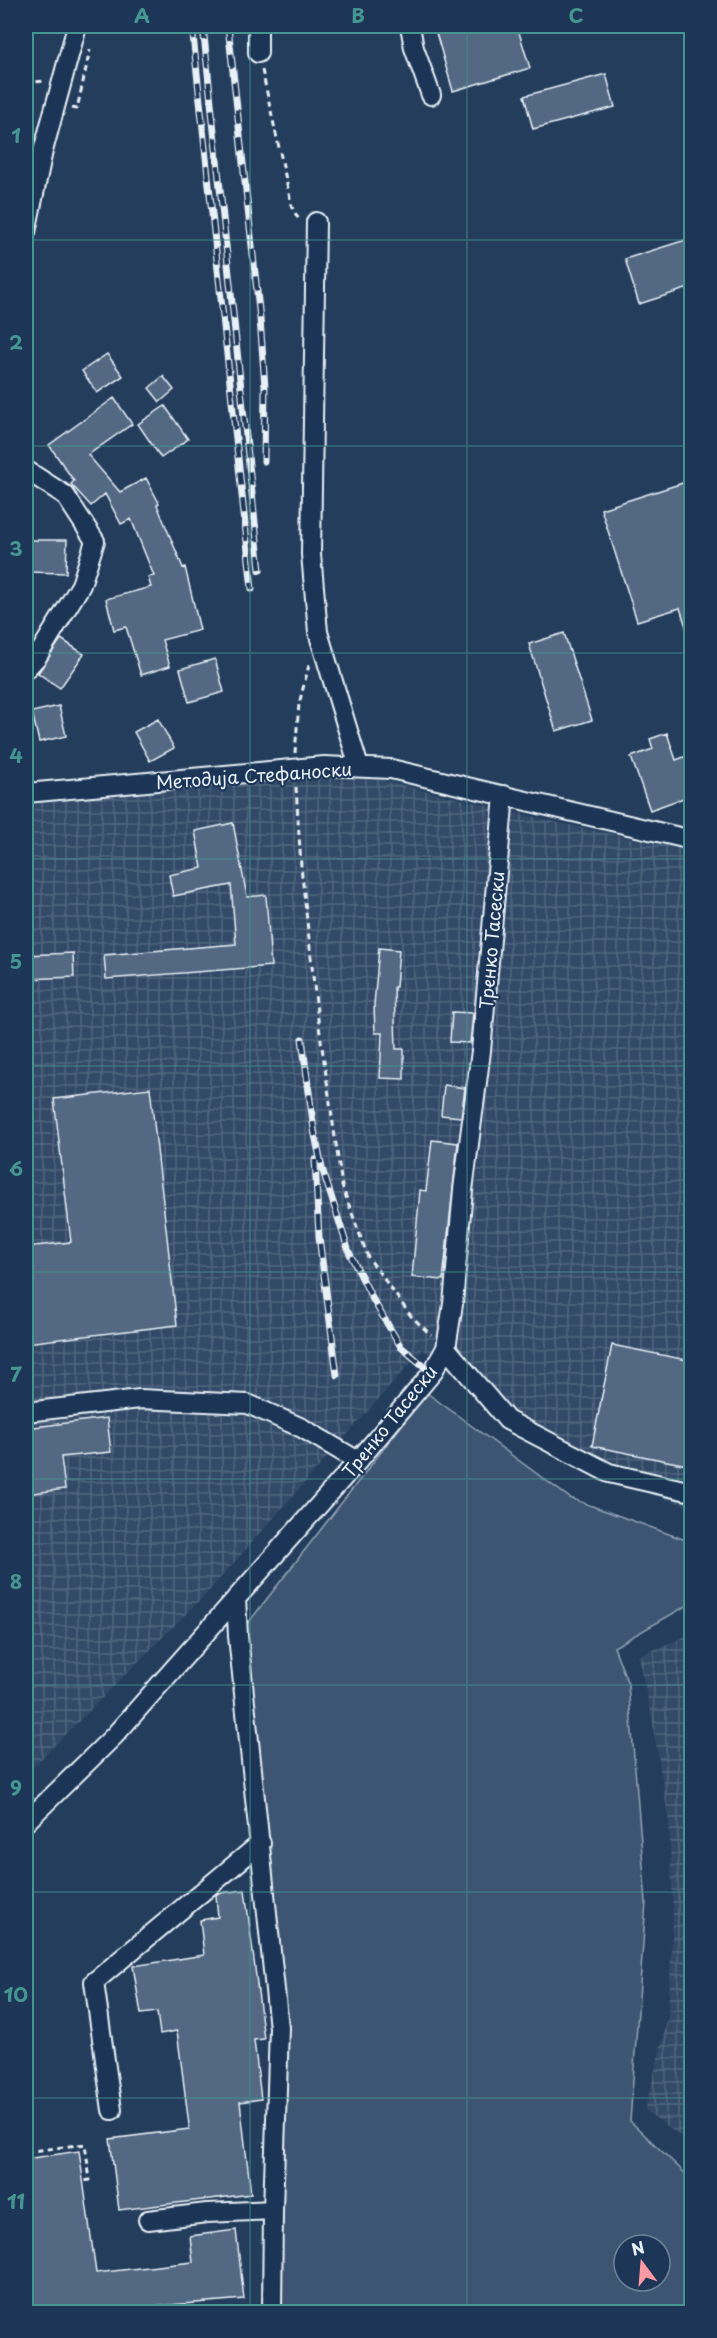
<svg xmlns="http://www.w3.org/2000/svg" width="717" height="2338" viewBox="0 0 717 2338" font-family="'Playpen Sans',sans-serif">
<style>
.industrial{fill:url(#industrial-grid)}
.green{fill:#3e5472;stroke:#93a2b5;stroke-width:1.5;fill-rule:evenodd}
.building{fill:#536782;stroke:#e8f1f8;stroke-width:1.5}
.lines{fill:none;stroke-linecap:round;stroke-linejoin:round}
.minor-casing{stroke:#e8f1f8;stroke-width:22}
.path{stroke:#e8f1f8;stroke-width:3;stroke-dasharray:6 4.5;stroke-linecap:butt}
.minor{stroke:#1d3557;stroke-width:18}
.rail-casing{stroke:#e8f1f8;stroke-width:7}
.rail{stroke:#1d3557;stroke-width:4.5;stroke-dasharray:14;stroke-linecap:butt}
.grid{fill:none;stroke:#459590;stroke-width:1.5;stroke-opacity:0.55}
.labels{text-anchor:middle;dominant-baseline:central;stroke-width:4.5;stroke-linejoin:round;paint-order:stroke}
.street-label{font-size:18px;fill:#e8f1f8;stroke:#1d3557}
.neatline{fill:none;stroke:#459590;stroke-width:2}
.grid-label{font-size:20px;text-anchor:middle;font-weight:bold;fill:#459590}
</style>
<defs>
<pattern id="industrial-grid" width="8" height="8" patternUnits="userSpaceOnUse" patternTransform="scale(1.5)"><rect width="8" height="8" fill="#334a68"/><path d="M0 4h8M4 0v8" fill="none" stroke="#51657e"/></pattern>
</defs>
<rect width="100%" height="100%" fill="#253d5d"/>
<filter id="ink" filterUnits="userSpaceOnUse"><feTurbulence type="fractalNoise" baseFrequency=".0167" numOctaves="2"/><feDisplacementMap in="SourceGraphic" scale="12" xChannelSelector="R" yChannelSelector="G"/><feConvolveMatrix kernelMatrix="1 2 1 2 8 2 1 2 1" color-interpolation-filters="sRGB"/></filter>
<g filter="url(#ink)">
<path class="industrial" d="M 275,770 L 356,774 L 555,822 L 691,851 L 691,1507 L 596,1477 L 549,1451 L 506,1423 L 423,1349 L 208,1592 L 26,1774 L 26,798 Z
M 691,1634 L 691,2144 L 645,2110 L 668,2017 L 673,1914 L 669,1822 L 651,1713 L 638,1656 Z"/>
<path class="green" d="M 427,1393 L 570,1498 L 691,1542 L 691,1594 L 688,1605 L 614,1647 L 628,1684 L 646,1902 L 630,2121 L 691,2179 L 691,2312 L 272,2312 L 279,2028 L 238,1636 ZM 624,2245 L 660,2245 L 660,2281 L 624,2281 Z"/>
<path class="building" d="M 434,26 L 517,26 L 530,68 L 453,91 Z
M 606,74 L 615,107 L 533,129 L 524,96 Z
M 692,238 L 692,287 L 639,304 L 625,259 Z
M 107,354 L 123,376 L 97,393 L 82,371 Z
M 163,376 L 174,390 L 160,402 L 149,388 Z
M 114,398 L 132,424 L 88,455 L 120,492 L 146,478 L 159,503 L 157,505 L 183,568 L 185,567 L 200,630 L 162,640 L 170,666 L 141,675 L 126,627 L 114,630 L 106,599 L 151,587 L 148,577 L 154,576 L 131,519 L 121,524 L 105,494 L 91,506 L 71,484 L 74,481 L 49,445 Z
M 165,406 L 188,439 L 161,458 L 138,424 Z
M 686,482 L 692,500 L 692,635 L 689,636 L 680,608 L 637,621 L 601,509 Z
M 27,540 L 67,540 L 66,573 L 27,572 Z
M 564,633 L 592,720 L 556,731 L 529,644 Z
M 61,639 L 84,654 L 60,688 L 38,673 Z
M 215,659 L 224,692 L 189,702 L 180,669 Z
M 59,706 L 66,736 L 39,742 L 32,712 Z
M 158,719 L 174,748 L 150,761 L 134,732 Z
M 667,733 L 676,760 L 692,754 L 692,795 L 650,810 L 631,757 L 653,749 L 650,739 Z
M 233,823 L 247,897 L 266,895 L 271,966 L 106,979 L 104,955 L 236,944 L 231,885 L 173,896 L 169,875 L 202,868 L 195,831 Z
M 379,948 L 399,950 L 396,987 L 394,987 L 396,1049 L 404,1049 L 404,1079 L 380,1078 L 382,1033 L 375,1033 L 374,1005 Z
M 73,953 L 74,977 L 26,979 L 26,955 Z
M 452,1012 L 473,1013 L 470,1043 L 450,1042 Z
M 444,1085 L 465,1088 L 461,1117 L 441,1115 Z
M 150,1088 L 177,1325 L 26,1343 L 26,1247 L 71,1242 L 54,1099 Z
M 432,1140 L 458,1143 L 443,1280 L 412,1277 L 420,1190 L 426,1191 Z
M 612,1345 L 692,1361 L 692,1466 L 592,1446 Z
M 107,1418 L 111,1452 L 61,1457 L 65,1489 L 26,1494 L 26,1428 Z
M 245,1890 L 264,2039 L 254,2040 L 261,2099 L 240,2102 L 251,2194 L 119,2210 L 110,2139 L 189,2129 L 189,2125 L 177,2031 L 160,2034 L 157,2012 L 141,2014 L 133,1966 L 204,1955 L 200,1920 L 218,1917 L 216,1895 L 219,1893 Z
M 79,2151 L 96,2273 L 193,2262 L 190,2236 L 236,2230 L 244,2299 L 134,2308 L 134,2313 L 30,2313 L 26,2276 L 26,2159 Z"/>
<g class="lines">
<defs>
<path id="minor" d="M 410,26 L 414,48 L 431,95
M 258,53 L 258,26
M 316,222 L 311,554 L 318,632 L 359,767
M 26,232 L 43,151 L 77,26
M 26,470 L 65,495 L 95,541 L 81,585 L 37,657 L 26,669
M 26,793 L 324,766 L 391,769 L 692,840
M 446,1348 L 507,1420 L 609,1473 L 692,1492
M 26,1412 L 140,1399 L 248,1404 L 302,1428 L 358,1461
M 26,1822 L 114,1736 L 358,1461 L 432,1373 L 446,1348 L 453,1304 L 463,1190 L 481,1051 L 504,795
M 112,2110 L 94,1982 L 261,1843
M 148,2220 L 207,2213 L 273,2210 L 279,2028 L 238,1636 L 236,1598
M 272,2312 L 273,2210"/>
</defs>
<use href="#minor" class="minor-casing"/>
<path class="path" d="M 262,70 L 292,207 L 299,220
M 26,83 L 44,81
M 72,108 L 77,109 L 90,50
M 295,753 L 299,704 L 309,665
M 296,787 L 301,866 L 317,1012 L 342,1186 L 368,1257 L 411,1316 L 431,1335
M 26,2152 L 85,2144 L 90,2180 L 83,2181"/>
<use href="#minor" class="minor"/>
<defs>
<path id="rail" d="M 192,26 L 252,589
M 203,26 L 260,570
M 228,26 L 260,319 L 265,387 L 264,461
M 302,1039 L 314,1130 L 322,1168 L 349,1252 L 372,1298 L 401,1347 L 432,1373
M 315,1160 L 319,1237 L 337,1375"/>
</defs>
<use href="#rail" class="rail-casing"/>
<use href="#rail" class="rail"/>
</g>
</g>
<path class="grid" d="M 250,26 L 250,2312M 467,26 L 467,2312M 26,240 L 692,240M 26,446 L 692,446M 26,653 L 692,653M 26,859 L 692,859M 26,1066 L 692,1066M 26,1272 L 692,1272M 26,1479 L 692,1479M 26,1685 L 692,1685M 26,1892 L 692,1892M 26,2098 L 692,2098"/>
<g class="labels">
<g class="street-label">
<text transform="translate(254 775) rotate(-4)">Методија Стефаноски</text>
<text transform="translate(491 940) rotate(-85)">Тренко Тасески</text>
<text transform="translate(389 1421) rotate(-51)">Тренко Тасески</text>
</g>
</g>
<rect width="717" height="2338" fill="none" stroke="#1d3557" stroke-width="66"/>
<g transform="translate(642 2263) rotate(344)"><circle r="28" fill="#1d3557" stroke="#6e8097" stroke-width="1.5"/>
<path d="M0-4.5L10 22L0 15L-10 22Z" fill="#ff9aa2"/>
<text y="-9" font-size="16" font-weight="bold" text-anchor="middle" fill="#e8f1f8">N</text>
</g>
<rect x="33" y="33" width="651" height="2272" class="neatline"/>
<g class="grid-label">
<text x="142" y="23">A</text>
<text x="358" y="23">B</text>
<text x="576" y="23">C</text>
<text x="16" y="143">1</text>
<text x="16" y="350">2</text>
<text x="16" y="556">3</text>
<text x="16" y="763">4</text>
<text x="16" y="969">5</text>
<text x="16" y="1176">6</text>
<text x="16" y="1382">7</text>
<text x="16" y="1589">8</text>
<text x="16" y="1795">9</text>
<text x="16" y="2002">10</text>
<text x="16" y="2209">11</text>
</g>
</svg>
